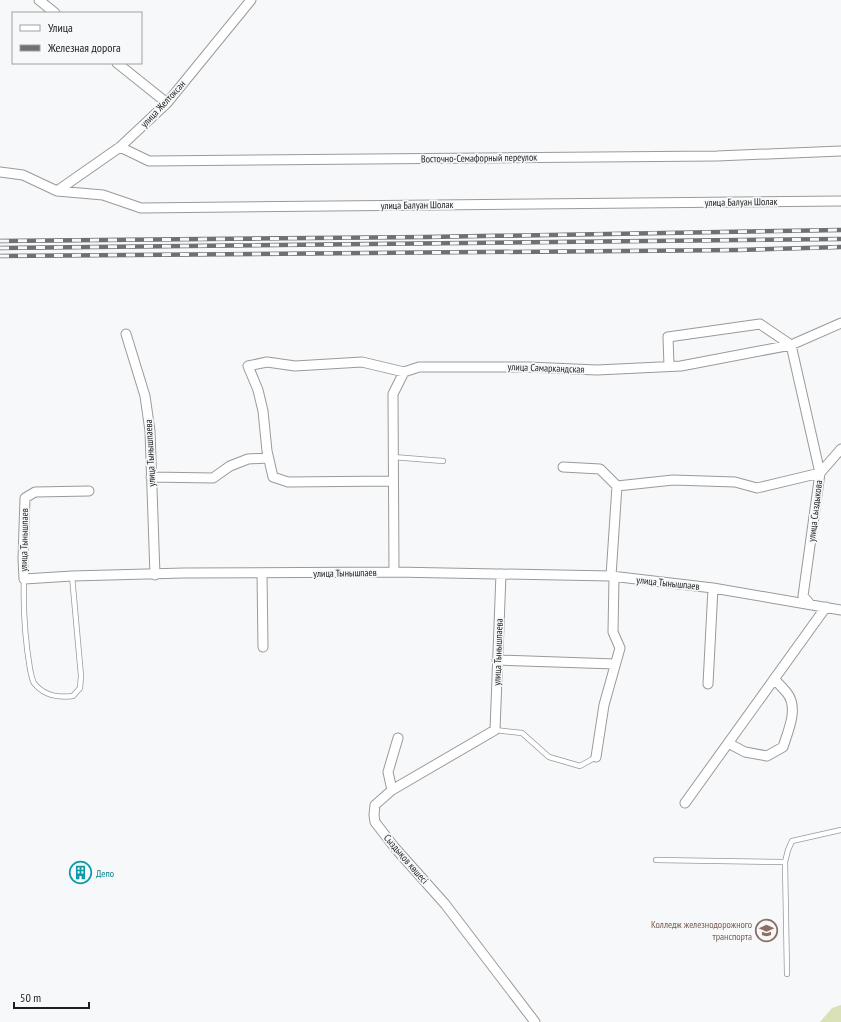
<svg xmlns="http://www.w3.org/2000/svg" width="841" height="1022" viewBox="0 0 841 1022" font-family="'PT Sans Narrow',sans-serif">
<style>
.green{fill:#dae1b8}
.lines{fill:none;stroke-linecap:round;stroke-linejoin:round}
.service-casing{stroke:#9a9a9b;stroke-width:6}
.minor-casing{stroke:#9a9a9b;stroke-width:11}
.service{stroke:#fff;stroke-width:4.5}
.minor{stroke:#fff;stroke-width:9}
.rail-casing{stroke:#6f7071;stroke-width:4.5}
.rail{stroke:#f7f8f9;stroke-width:3;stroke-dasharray:9;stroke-linecap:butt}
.labels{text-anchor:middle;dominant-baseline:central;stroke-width:3.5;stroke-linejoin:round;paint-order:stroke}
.street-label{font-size:10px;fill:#1d1e1e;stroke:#f7f8f9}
.culture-label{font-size:10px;fill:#0d838f;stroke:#f7f8f9;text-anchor:start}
.education-label{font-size:10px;fill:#785e54;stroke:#f7f8f9;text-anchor:end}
</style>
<rect width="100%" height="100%" fill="#f7f8f9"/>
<path class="green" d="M 841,1005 L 841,1022 L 820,1022 L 832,1008 Z"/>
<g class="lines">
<defs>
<path id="service" d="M 393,457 L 443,461
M 24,579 C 23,609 25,639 30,669 C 31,673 32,680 34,683 C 44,696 58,698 73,696 L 80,688 L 81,676 L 72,576
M 495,730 L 522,733 L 549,757 L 580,766 L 596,757
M 656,860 L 785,862 L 788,850 L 792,841 L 841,830
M 785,862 L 787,974"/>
<path id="minor" d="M 39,0 L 55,13
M 117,63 L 167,103
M 120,147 L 149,161 L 717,156 L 841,151
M 0,172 L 23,175 L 57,191 L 103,195 L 141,208 L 841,201
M 57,191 L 120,147 L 167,103 L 251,0
M 126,334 L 145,396 L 150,431 L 155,575
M 669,366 L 668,337 L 760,324 L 791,345 L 820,473 L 803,596 L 810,604
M 563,467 L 600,469 L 617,486 L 611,576
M 151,477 L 213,478 L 230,466 L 248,459 L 268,458
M 393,481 L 288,482 L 273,477 L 267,451 L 263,411 L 258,390 L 248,366 L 267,362 L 295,366 L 362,362 L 404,372 L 419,367 L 528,367 L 597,370 L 681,366 L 791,345 L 841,323
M 617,486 L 673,480 L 735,482 L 757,488 L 820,473 L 841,449
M 89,491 L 35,492 L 25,498 L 23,559 L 24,579 L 72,576 L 184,573 L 394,572 L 611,576 L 713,588 L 841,610
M 394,572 L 393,394 L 404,372
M 262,574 L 263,647
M 501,574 L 495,730 L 392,790 L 375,805 L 374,815 L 375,822 L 395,848 L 445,904 L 535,1022
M 497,660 L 615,664
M 708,684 L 713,588
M 728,743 L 745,752 L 767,756 L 783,747 C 788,731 799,708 787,693 C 783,688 778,683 774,679
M 596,757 L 604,705 L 620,648 L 613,632 L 614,577
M 392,790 L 388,772 L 398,738
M 685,803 L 826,607"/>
</defs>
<use href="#service" class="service-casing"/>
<use href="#minor" class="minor-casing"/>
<use href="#service" class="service"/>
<use href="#minor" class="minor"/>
<defs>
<path id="rail" d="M 0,241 L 427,237 L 841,230
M 0,248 L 841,239
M 0,256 L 739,250 L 841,247"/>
</defs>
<use href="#rail" class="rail-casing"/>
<use href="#rail" class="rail"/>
</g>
<defs>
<symbol id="building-ring" viewBox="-11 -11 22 22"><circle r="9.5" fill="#f7f8f9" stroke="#0f9aa8" stroke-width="1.5"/><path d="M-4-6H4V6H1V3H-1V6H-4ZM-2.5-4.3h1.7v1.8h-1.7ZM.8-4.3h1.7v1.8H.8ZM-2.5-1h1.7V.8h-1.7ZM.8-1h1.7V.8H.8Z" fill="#0f9aa8"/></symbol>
<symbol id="university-ring" viewBox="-11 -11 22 22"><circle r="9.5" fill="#f7f8f9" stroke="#8d6e63" stroke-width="1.5"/><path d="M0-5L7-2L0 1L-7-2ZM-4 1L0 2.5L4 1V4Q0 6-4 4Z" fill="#8d6e63"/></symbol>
</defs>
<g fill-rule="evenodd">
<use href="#building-ring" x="68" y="860" width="25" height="25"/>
<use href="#university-ring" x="754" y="918" width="25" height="25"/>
</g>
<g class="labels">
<g class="street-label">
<text transform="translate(163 104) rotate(-47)">улица Желтоксан</text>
<text transform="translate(479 158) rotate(-1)">Восточно-Семафорный переулок</text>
<text transform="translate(741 202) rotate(-1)">улица Балуан Шолак</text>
<text transform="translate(417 205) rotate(-1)">улица Балуан Шолак</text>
<text transform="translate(546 368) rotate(2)">улица Самаркандская</text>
<text transform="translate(150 453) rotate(-93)">улица Тынышпаева</text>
<text transform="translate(815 511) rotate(-83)">улица Сыздыкова</text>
<text transform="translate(24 540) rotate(-89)">улица Тынышпаев</text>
<text transform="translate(345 573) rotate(-1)">улица Тынышпаев</text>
<text transform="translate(668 583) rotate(6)">улица Тынышпаев</text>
<text transform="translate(498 652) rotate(-88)">улица Тынышпаева</text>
<text transform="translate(406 859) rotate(49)">Сыздықов көшесі</text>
</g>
<g class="culture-label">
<text x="96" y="873">Депо</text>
</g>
<g class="education-label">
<text x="752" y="924">Колледж железнодорожного<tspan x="752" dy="12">транспорта</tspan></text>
</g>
</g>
<rect x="12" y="12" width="130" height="52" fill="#f7f8f9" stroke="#a0a1a1"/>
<rect x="20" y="25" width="20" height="6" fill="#ffffff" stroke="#a0a1a1"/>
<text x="48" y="32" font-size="12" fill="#1d1e1e">Улица</text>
<rect x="20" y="45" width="20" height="6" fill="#6f7071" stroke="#a0a1a1"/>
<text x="48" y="52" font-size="12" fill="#1d1e1e">Железная дорога</text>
<path d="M14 1002v6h75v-6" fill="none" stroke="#1d1e1e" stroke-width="2"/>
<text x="20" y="1002" font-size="12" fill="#1d1e1e" stroke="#f7f8f9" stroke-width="3" paint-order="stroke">50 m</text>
</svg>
